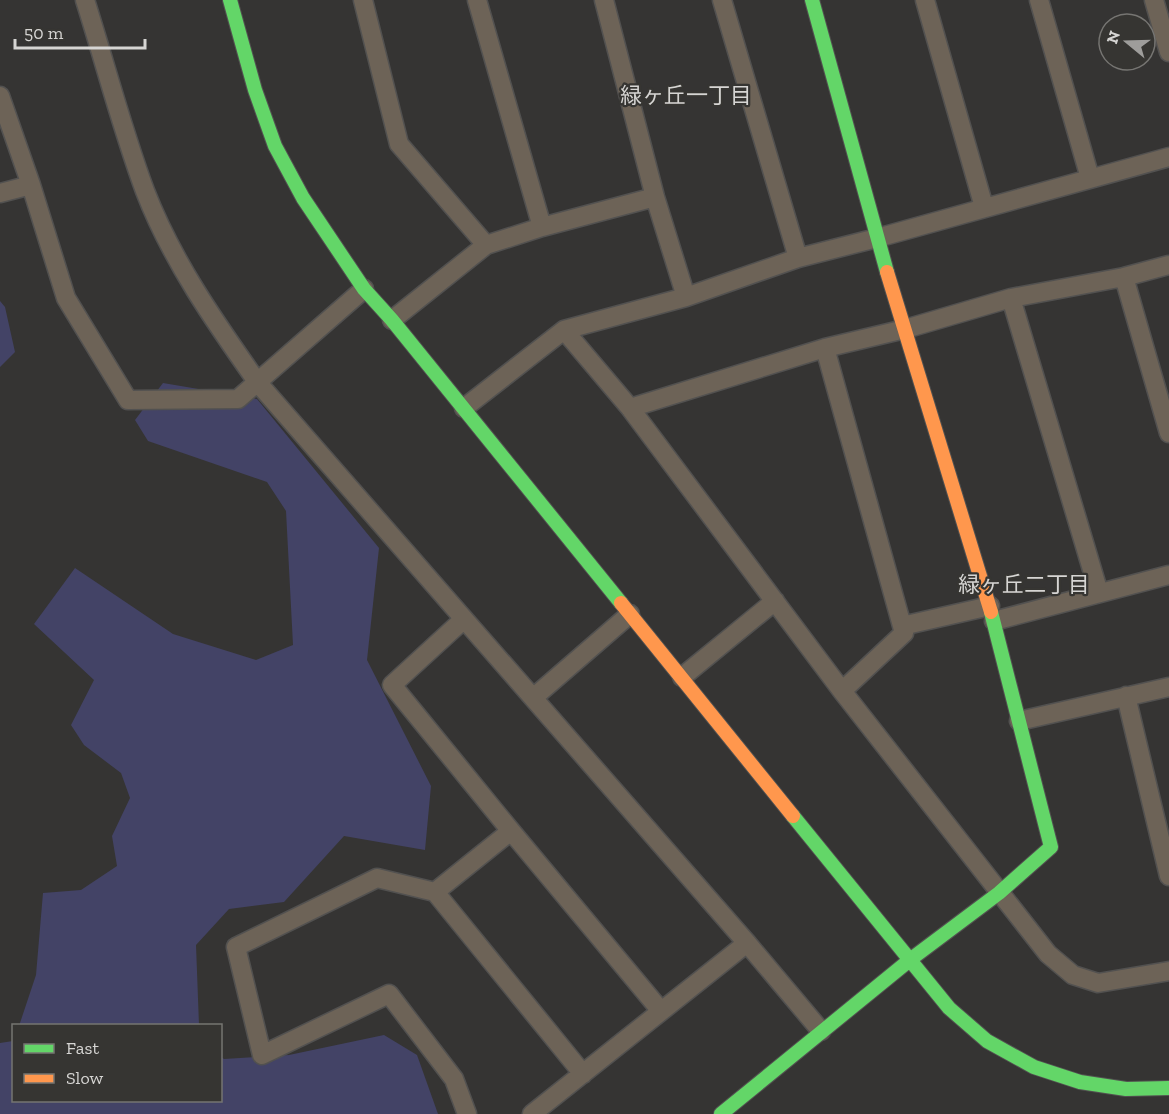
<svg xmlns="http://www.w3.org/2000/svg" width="1169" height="1114" viewBox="0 0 1169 1114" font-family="'Zilla Slab','Noto Sans JP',serif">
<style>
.green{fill:#434366}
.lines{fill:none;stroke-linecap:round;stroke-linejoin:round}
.street-casing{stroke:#525150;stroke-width:21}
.fast-casing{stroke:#525150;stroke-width:16}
.slow-casing{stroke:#525150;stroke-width:16}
.street{stroke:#6d6357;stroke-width:18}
.fast{stroke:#63d668;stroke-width:14}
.slow{stroke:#ff974d;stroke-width:14}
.labels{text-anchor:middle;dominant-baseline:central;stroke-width:4.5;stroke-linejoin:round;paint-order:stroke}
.neighbourhood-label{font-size:22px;fill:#d6d5d3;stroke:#363532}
</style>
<rect width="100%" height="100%" fill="#353433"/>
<path class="green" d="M 0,301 L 5,307 L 15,352 L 0,367 Z
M 163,383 L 257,399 L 379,548 L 367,660 L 431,786 L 425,850 L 344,836 L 284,902 L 229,909 L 196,945 L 199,1025 L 19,1026 L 36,975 L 43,893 L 81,890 L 117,866 L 112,836 L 130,798 L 121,773 L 84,745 L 71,725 L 94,680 L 34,624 L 75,568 L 173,634 L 256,660 L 293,645 L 286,511 L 267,482 L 148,441 L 135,420 Z
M 384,1035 L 417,1055 L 438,1114 L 0,1114 L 0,1043 L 13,1041 L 14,1100 L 220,1100 L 221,1057 L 224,1059 L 289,1055 Z"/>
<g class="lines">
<defs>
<path id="street" d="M 85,0 C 105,63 122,129 145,191 C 172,261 215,322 258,383 L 747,943 L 821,1031
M 363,0 L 399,144 L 486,245
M 477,0 L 542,227
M 604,0 L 655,197 L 686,297
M 722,0 L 798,258
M 925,0 L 984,207
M 1039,0 L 1090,178
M 1154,0 L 1169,52
M 0,96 L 31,185 L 66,298 L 128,400 L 238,399 L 364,289
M 0,193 L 31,185
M 1124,277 L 1169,433
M 1011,298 L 1099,593
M 392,320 L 486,245 L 542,227 L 655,197
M 564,330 L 630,408 L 842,691 L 1048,954 L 1073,975 L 1098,983 L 1169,971
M 825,348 L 904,633 L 842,691
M 464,408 L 564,330 L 686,297 L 798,258 L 877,238 L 1169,157
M 630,408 L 825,348 L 905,329 L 1011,298 L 1124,277 L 1169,265
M 464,619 L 392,685 L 511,831 L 661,1011
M 994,621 L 1169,575
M 902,626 L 990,606
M 682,677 L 775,601
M 1126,696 L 1169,876
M 533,698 L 630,614
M 1019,721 L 1169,687
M 435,892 L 583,1074
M 467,1114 L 454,1079 L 389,994 L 262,1055 L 236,947 L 377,878 L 435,892 L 511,831
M 532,1114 L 747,943"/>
<path id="fast" d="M 230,0 L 255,90 L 275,146 L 303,198 L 364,289 L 392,320 L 621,603
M 812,0 L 887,272
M 793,816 L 949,1008 L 987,1041 L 1034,1067 L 1080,1082 L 1126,1089 L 1169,1088
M 721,1114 L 911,959 L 999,893 L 1051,847 L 991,612"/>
<path id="slow" d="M 887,272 L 991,612
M 621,603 L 793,816"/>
</defs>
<use href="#street" class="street-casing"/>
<use href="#fast" class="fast-casing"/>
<use href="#slow" class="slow-casing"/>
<use href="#street" class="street"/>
<use href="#fast" class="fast"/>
<use href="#slow" class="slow"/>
</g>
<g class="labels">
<g class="neighbourhood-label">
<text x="686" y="95">緑ヶ丘一丁目</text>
<text x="1024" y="584">緑ヶ丘二丁目</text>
</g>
</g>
<rect x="12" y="1024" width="210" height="78" fill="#363532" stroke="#767572" stroke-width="1.5"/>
<rect x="24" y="1044" width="30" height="9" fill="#63d668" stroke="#767572" stroke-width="1.5"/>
<text x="66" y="1054" font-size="18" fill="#d6d5d3">Fast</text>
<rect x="24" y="1074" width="30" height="9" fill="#ff974d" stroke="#767572" stroke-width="1.5"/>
<text x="66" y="1084" font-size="18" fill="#d6d5d3">Slow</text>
<g transform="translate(1127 42) rotate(289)"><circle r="28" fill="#363532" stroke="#767572" stroke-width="1.5"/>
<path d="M0-4.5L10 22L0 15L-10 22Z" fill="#9e9d9b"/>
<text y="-9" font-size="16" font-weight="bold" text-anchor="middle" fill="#d6d5d3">N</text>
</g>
<path d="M15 39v9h130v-9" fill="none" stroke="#d6d5d3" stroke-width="3"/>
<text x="24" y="39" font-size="18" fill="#d6d5d3" stroke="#363532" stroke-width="4.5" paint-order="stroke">50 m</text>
</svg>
